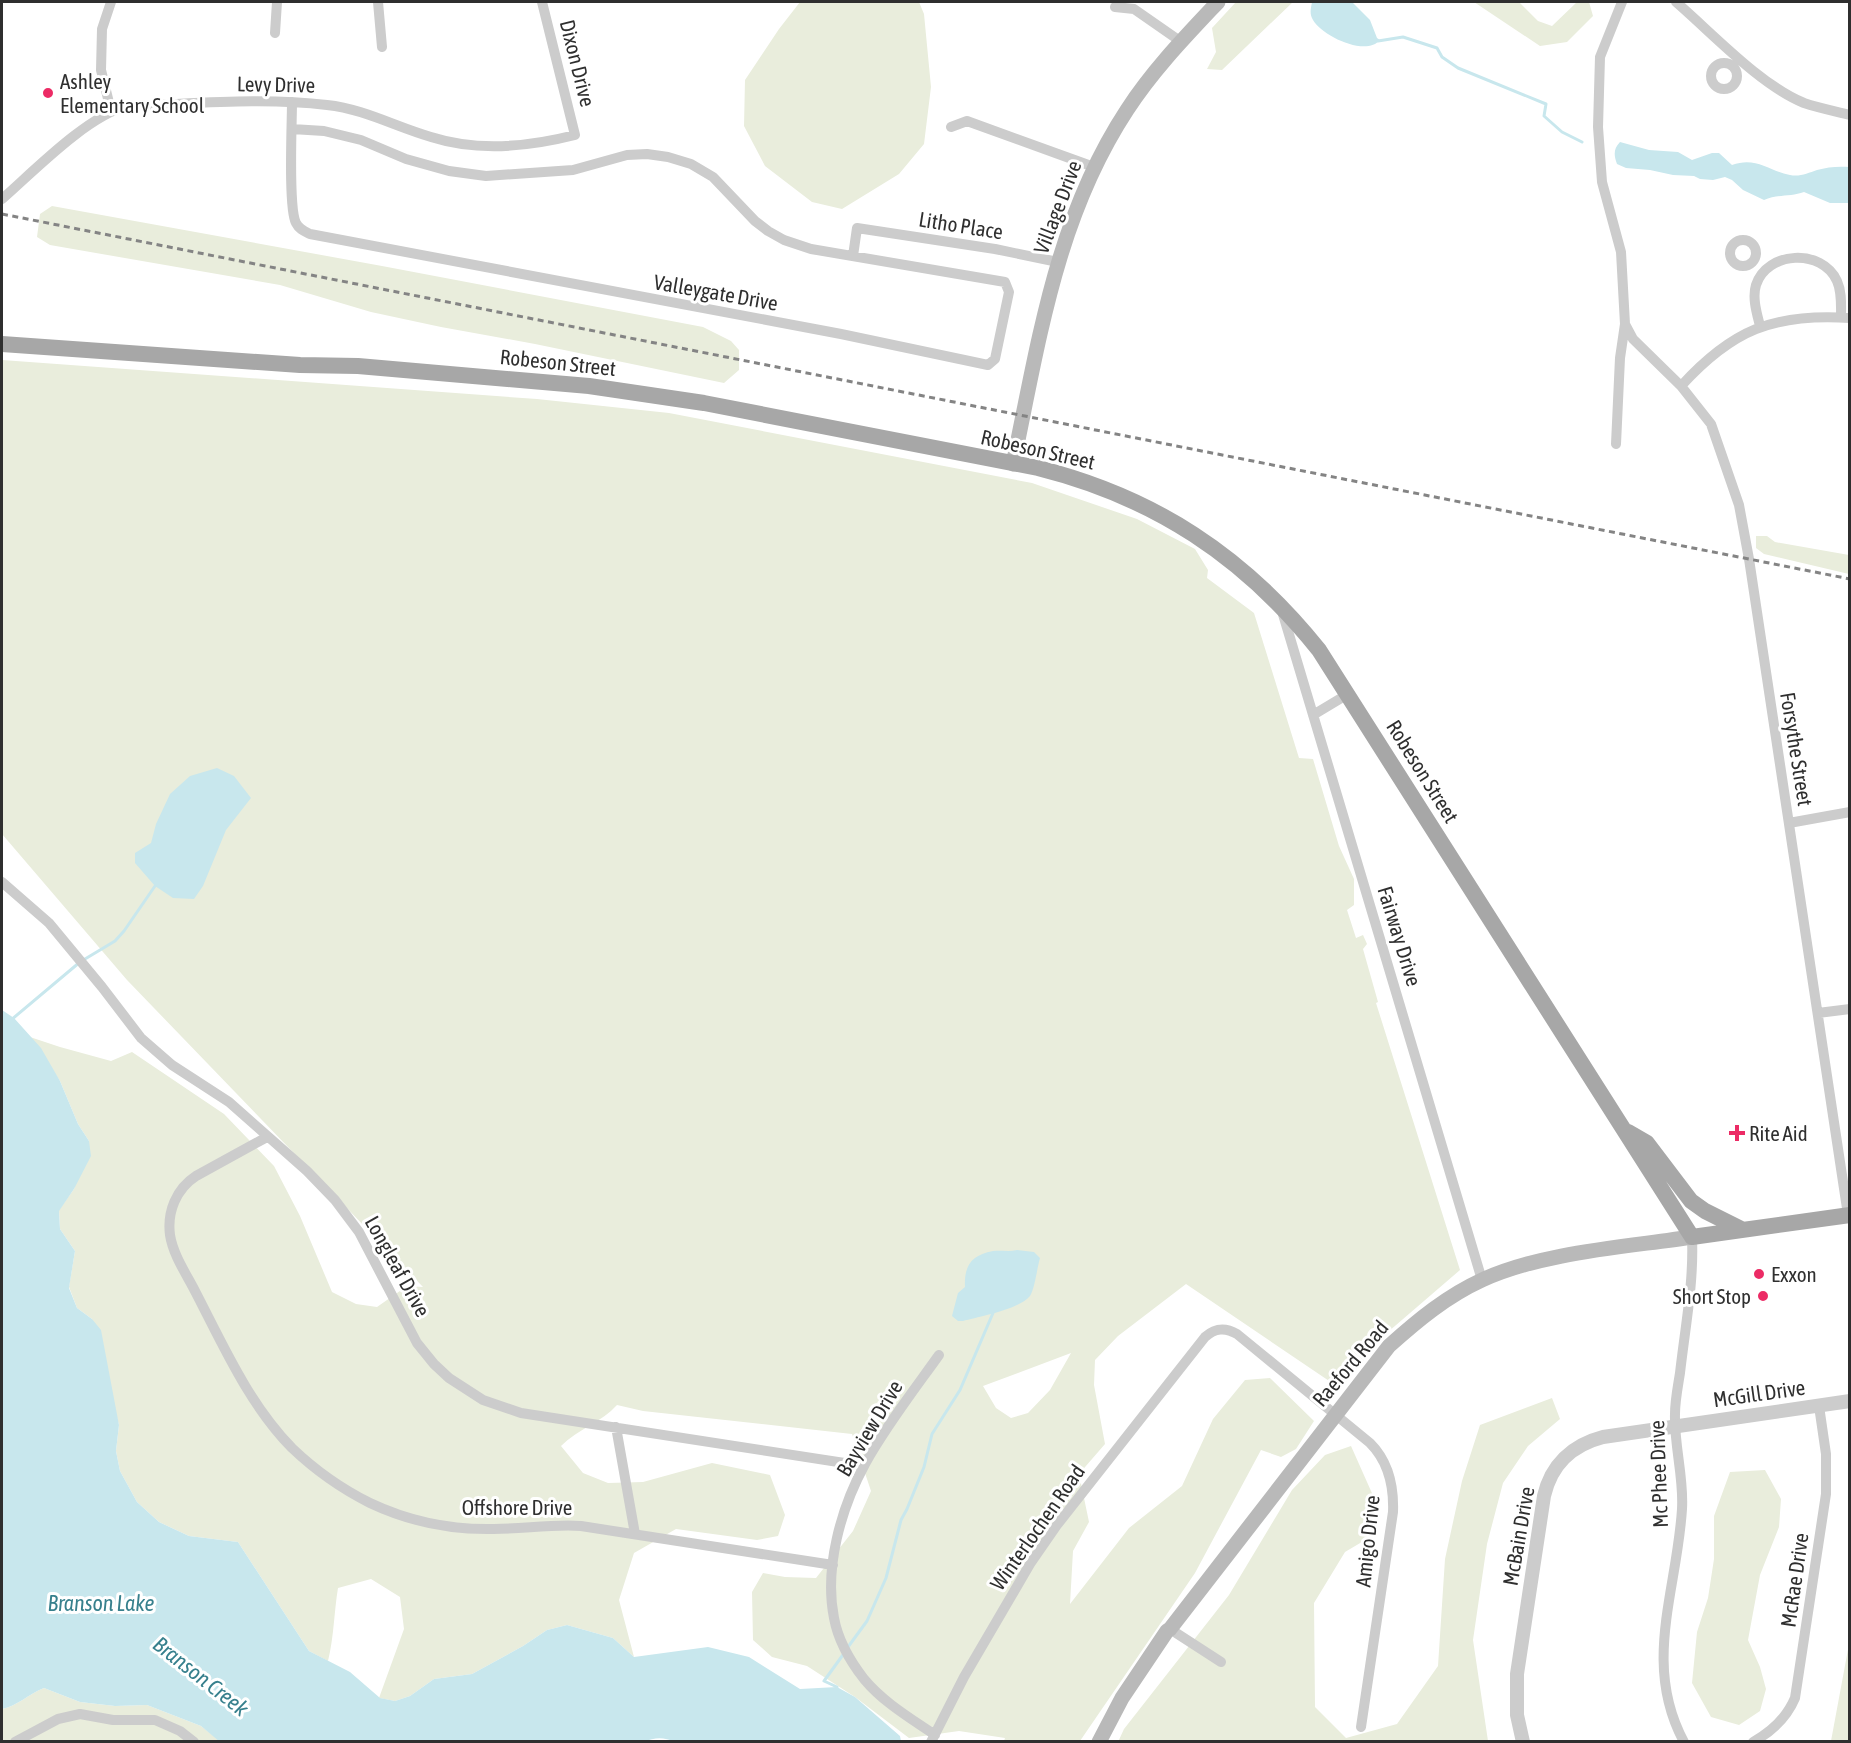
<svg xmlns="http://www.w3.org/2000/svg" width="1851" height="1743" viewBox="0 0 1851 1743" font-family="'Asap Condensed',sans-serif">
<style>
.green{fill:#e9eddc;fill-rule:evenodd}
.water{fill:#c8e7ed}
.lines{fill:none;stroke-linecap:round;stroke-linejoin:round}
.stream{stroke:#c8e7ed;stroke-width:3}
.minor{stroke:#ccc;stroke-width:10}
.tertiary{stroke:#ccc;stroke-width:14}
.secondary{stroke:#b9b9b9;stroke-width:15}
.primary{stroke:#a7a7a7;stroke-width:16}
.rail{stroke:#848484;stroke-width:3;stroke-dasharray:6 4.5;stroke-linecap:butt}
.poi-dot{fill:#ec2b65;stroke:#fff;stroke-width:2}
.labels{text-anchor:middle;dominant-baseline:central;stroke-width:6;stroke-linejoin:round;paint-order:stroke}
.street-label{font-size:21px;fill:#2f2f2f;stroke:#fff}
.poi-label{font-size:21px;fill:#2f2f2f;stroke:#fff;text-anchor:start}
.water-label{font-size:22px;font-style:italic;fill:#37808d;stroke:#fff}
</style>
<rect width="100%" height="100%" fill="#fff"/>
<path class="green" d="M 800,2 L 919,2 L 924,14 L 931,87 L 924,144 L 899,174 L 842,209 L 812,202 L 765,166 L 744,126 L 745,80 L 779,29 Z
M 1236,2 L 1293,2 L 1222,70 L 1207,69 L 1216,52 L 1212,28 Z
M 1474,2 L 1519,2 L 1538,21 L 1552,26 L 1577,2 L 1589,2 L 1593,16 L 1567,42 L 1540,46 Z
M 52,206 L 382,266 L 703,327 L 731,341 L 739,350 L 739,370 L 724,383 L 535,344 L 441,327 L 371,312 L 280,285 L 50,245 L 37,237 L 40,214 Z
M 2,360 L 537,399 L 669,413 L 1032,483 L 1137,519 L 1195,549 L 1208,570 L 1207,578 L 1254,613 L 1299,758 L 1313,759 L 1339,846 L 1354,879 L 1354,905 L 1347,910 L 1356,938 L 1363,935 L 1367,944 L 1363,949 L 1378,1002 L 1376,1003 L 1460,1270 L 1381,1338 L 1341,1389 L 1186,1284 L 1118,1336 L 1095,1360 L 1094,1385 L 1105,1444 L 1079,1474 L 1089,1522 L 1073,1551 L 1070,1604 L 1129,1528 L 1182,1486 L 1213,1419 L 1245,1380 L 1270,1378 L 1314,1421 L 1296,1449 L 1281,1457 L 1261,1450 L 1195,1573 L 1080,1741 L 1004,1741 L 1005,1738 L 959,1731 L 909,1738 L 855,1697 L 807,1666 L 772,1657 L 753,1640 L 752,1592 L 763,1573 L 785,1577 L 816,1578 L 853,1531 L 871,1491 L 852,1434 L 643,1411 L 617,1405 C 602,1422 578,1429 561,1446 L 583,1473 L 608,1483 L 643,1482 L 712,1463 L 770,1475 L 785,1515 L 778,1536 L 757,1540 L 676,1529 L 634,1553 L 619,1600 L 634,1657 L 613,1638 L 567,1625 L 547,1630 L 523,1646 L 472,1674 L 434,1679 L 410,1696 L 395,1701 L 379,1698 L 404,1629 L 400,1597 L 371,1579 L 338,1588 C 334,1612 334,1637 328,1661 L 309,1651 L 238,1542 L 189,1536 L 159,1522 L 137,1502 L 120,1471 L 116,1451 L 119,1425 L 92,1319 L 77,1308 L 69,1287 L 75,1251 L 60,1229 L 59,1210 L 74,1189 L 89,1141 L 78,1124 L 60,1081 L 30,1037 L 60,1047 L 111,1061 L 132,1052 L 224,1114 L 274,1166 L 300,1216 L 332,1292 L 356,1304 L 377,1307 L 407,1286 L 423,1287 L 127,980 L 2,834 ZM 1071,1353 L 1050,1390 L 1028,1413 L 1011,1418 L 996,1408 L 983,1386 Z
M 1756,536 L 1767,536 L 1775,542 L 1849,555 L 1849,574 L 1764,554 L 1756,548 Z
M 1552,1398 L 1560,1419 L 1528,1446 L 1503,1483 L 1487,1544 L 1473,1640 L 1488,1741 L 1118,1742 L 1124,1729 L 1229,1595 L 1292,1490 L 1325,1455 L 1351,1446 L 1375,1500 L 1372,1536 L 1345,1552 L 1314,1603 L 1315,1707 L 1346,1738 L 1397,1724 L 1438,1666 L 1445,1559 L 1462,1481 L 1480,1425 Z
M 1765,1470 L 1781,1499 L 1779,1527 L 1760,1575 L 1748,1640 L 1760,1667 L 1766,1689 L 1760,1711 L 1739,1725 L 1711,1717 L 1692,1683 L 1697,1632 L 1708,1598 L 1714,1559 L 1714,1516 L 1730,1472 Z
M 1849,1644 L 1849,1741 L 1831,1741 Z
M 44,1688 L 80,1702 L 115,1706 L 147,1705 L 201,1726 L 220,1741 L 2,1742 L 2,1709 C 18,1706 28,1694 44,1688 Z"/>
<path class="water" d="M 1312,2 L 1352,2 L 1370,20 L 1377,38 L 1380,40 C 1366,57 1322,36 1313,20 C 1309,14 1311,8 1312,2 Z
M 1620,142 L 1649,150 L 1678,152 L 1692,160 L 1712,153 L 1719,153 L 1732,165 C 1756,156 1769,171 1790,175 C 1800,177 1808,173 1817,170 C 1827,167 1839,166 1849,167 L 1849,203 L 1830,203 L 1804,192 C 1791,197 1777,194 1764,200 L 1743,190 L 1732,180 L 1725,177 L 1713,180 L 1700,179 L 1694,176 L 1673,175 L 1650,170 L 1626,168 L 1617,164 C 1614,156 1613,149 1620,142 Z
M 217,768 L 234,776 L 251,798 L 226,830 L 203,886 L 194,899 L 173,898 L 155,886 L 135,863 L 135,853 L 151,843 L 156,824 L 170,794 L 190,776 Z
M 2,1010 L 14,1018 L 41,1048 L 60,1081 L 78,1124 L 89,1141 L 91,1156 L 74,1189 L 59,1211 L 60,1229 L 75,1251 L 69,1288 L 77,1308 L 92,1319 L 101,1330 L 119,1425 L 116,1451 L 120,1471 L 137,1502 L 159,1522 L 189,1536 L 238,1542 L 309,1651 L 350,1672 L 380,1698 L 395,1701 L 410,1696 L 434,1679 L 472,1674 L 523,1646 L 547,1630 L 567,1625 L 613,1638 L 634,1657 L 708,1647 L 749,1657 L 800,1689 L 837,1687 L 855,1697 L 900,1736 L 901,1741 L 675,1742 C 664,1737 655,1737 644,1742 L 220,1742 L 201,1726 L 147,1705 L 115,1706 L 80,1702 L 44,1688 C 28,1694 18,1706 2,1709 Z
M 1017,1250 L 1034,1252 L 1040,1258 C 1037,1268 1035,1288 1030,1296 C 1020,1309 979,1317 963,1321 L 958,1321 L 952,1316 L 958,1293 L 965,1287 C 964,1266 971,1255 993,1251 C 1001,1250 1009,1252 1017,1250 Z"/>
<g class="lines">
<path class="stream" d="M 1378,41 L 1403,37 L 1437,48 L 1442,57 L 1458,68 L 1546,104 L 1544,116 L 1562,132 L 1582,142
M 11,1020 L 80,962 L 115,941 L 124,931 L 155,886
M 848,1647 L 867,1621 L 886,1578 L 901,1520 L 907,1509 L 924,1467 L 932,1434 L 960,1390 L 993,1313
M 837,1687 L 824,1681 L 845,1652"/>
<path class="minor" d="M 111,2 L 102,29 L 101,70 L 111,111
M 378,2 L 382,47
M 1676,2 C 1712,33 1760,85 1804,103 C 1819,108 1834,111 1850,115
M 1115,7 L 1134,9 L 1180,41
M 275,33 L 277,2
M1711 76a13 13 0 1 1 26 0a13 13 0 1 1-26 0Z
M 951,127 L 967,121 L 1094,167
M 292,129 L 324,131 L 361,140 L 406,159 L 449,171 L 486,176 L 573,170 L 627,155 L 647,154 L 668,157 L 691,164 L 713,177 L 755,221 L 768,231 L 784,240 L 811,249 L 1005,282 L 1009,292 L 995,359 L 988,365 L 841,334 L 310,234 C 304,231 299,229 296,223 C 288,208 292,123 292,102
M 2,199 C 33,172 87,116 127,106 C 193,104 261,97 327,105 C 364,109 396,127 431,137 C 478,152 528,147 575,135 L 542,2
M1730 253a13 13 0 1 1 26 0a13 13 0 1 1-26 0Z
M 853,256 L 857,228 L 995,249 L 1058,262
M 1625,324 L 1633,339 L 1681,386 L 1711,424 L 1739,505 L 1749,559 L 1848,1215
M 1760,326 C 1757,314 1752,298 1756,285 C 1767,251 1822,248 1837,281 C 1842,292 1841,305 1841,317
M 1681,386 C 1732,330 1773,313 1850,318
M 1616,444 L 1620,358 L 1625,324 L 1621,252 L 1602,182 L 1598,127 L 1600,57 L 1622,2
M 1282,611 L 1482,1280
M 1313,715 L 1348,694
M 1789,823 L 1850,812
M 2,882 L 49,923 L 102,987 L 141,1038 L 172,1065 L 229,1102 L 307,1171 L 335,1200 L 359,1232 L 417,1343 L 434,1364 L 449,1378 L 483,1400 L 521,1413 L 864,1466
M 1818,1013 L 1850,1009
M 267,1137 L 196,1176 C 176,1189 167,1212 170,1235 C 173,1255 187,1275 196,1293 C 224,1347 249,1404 292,1448 C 315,1470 342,1489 370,1503 C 408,1521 452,1530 494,1529 C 523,1529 552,1524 581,1526 L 833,1565
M 616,1427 L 635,1534
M 1170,1629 L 1221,1662
M 935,1735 C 910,1718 883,1702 864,1679 C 850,1661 838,1640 834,1618 C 824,1568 841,1508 865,1464 C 886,1426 914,1390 939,1355
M 15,1742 L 58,1719 L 80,1714 L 113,1720 L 155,1720 L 180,1731 L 194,1742
M 931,1742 L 964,1677 L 1030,1564 L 1057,1525 L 1205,1337 C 1215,1328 1225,1327 1237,1334 L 1370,1443 C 1389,1462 1394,1486 1393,1512 L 1361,1727
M 1684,1742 C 1642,1664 1677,1591 1682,1509 C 1684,1477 1674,1446 1675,1414 C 1675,1400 1678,1386 1680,1373 C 1685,1328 1694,1283 1692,1237
M 1753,1742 C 1771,1732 1787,1717 1795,1698 L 1826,1494 L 1826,1454 L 1819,1406"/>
<path class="tertiary" d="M 1523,1742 L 1517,1715 L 1517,1674 L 1544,1496 C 1551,1465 1572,1445 1603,1437 L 1850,1401"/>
<path class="secondary" d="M 1013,464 C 1039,341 1056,218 1127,110 C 1153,70 1186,36 1218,2
M 1099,1742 L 1122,1698 L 1167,1631 L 1170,1629 L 1389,1346 C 1418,1320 1447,1296 1482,1280 C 1543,1252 1626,1247 1692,1237"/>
<path class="primary" d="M 2,344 L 300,365 L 358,366 L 589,386 L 704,403 L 1038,468 C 1154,497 1244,556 1319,650 L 1692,1237 L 1850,1215
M 1628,1132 L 1647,1143 L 1691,1201 L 1705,1211 L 1743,1230"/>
<path class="rail" d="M 2,214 L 1850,579"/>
</g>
<g class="poi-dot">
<circle cx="48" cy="93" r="6"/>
<path d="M1734 1124h6v6h6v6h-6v6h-6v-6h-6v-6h6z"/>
<circle cx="1759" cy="1274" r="6"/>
<circle cx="1763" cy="1296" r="6"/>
</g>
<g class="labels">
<g class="street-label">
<text transform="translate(578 63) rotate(76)">Dixon Drive</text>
<text transform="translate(276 84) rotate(1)">Levy Drive</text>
<text transform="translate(1057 207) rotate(-69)">Village Drive</text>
<text transform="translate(961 225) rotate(9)">Litho Place</text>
<text transform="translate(716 292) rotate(10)">Valleygate Drive</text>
<text transform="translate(558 362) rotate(6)">Robeson Street</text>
<text transform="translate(1038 449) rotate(13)">Robeson Street</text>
<text transform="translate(1797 749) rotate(81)">Forsythe Street</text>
<text transform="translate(1423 771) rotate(58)">Robeson Street</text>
<text transform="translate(1400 936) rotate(73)">Fairway Drive</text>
<text transform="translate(398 1266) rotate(61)">Longleaf Drive</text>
<text transform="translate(1350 1363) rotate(-50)">Raeford Road</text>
<text transform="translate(1759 1393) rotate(-8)">McGill Drive</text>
<text transform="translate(869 1428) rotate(-59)">Bayview Drive</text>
<text transform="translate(1658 1474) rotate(-92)">Mc Phee Drive</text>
<text x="517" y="1507">Offshore Drive</text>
<text transform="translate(1037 1527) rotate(-55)">Winterlochen Road</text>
<text transform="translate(1518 1536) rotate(-80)">McBain Drive</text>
<text transform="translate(1367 1541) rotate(-84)">Amigo Drive</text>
<text transform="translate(1794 1580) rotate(-82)">McRae Drive</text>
</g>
<g class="poi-label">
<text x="60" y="81">Ashley<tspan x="60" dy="24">Elementary School</tspan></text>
<text x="1749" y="1133">Rite Aid</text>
<text x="1771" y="1274">Exxon</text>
<text x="1751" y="1296" text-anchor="end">Short Stop</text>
</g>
<g class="water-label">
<text x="101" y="1603">Branson Lake</text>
<text transform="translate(201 1676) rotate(38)">Branson Creek</text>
</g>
</g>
<rect width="1851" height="1743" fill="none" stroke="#2f2f2f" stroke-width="6"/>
</svg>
